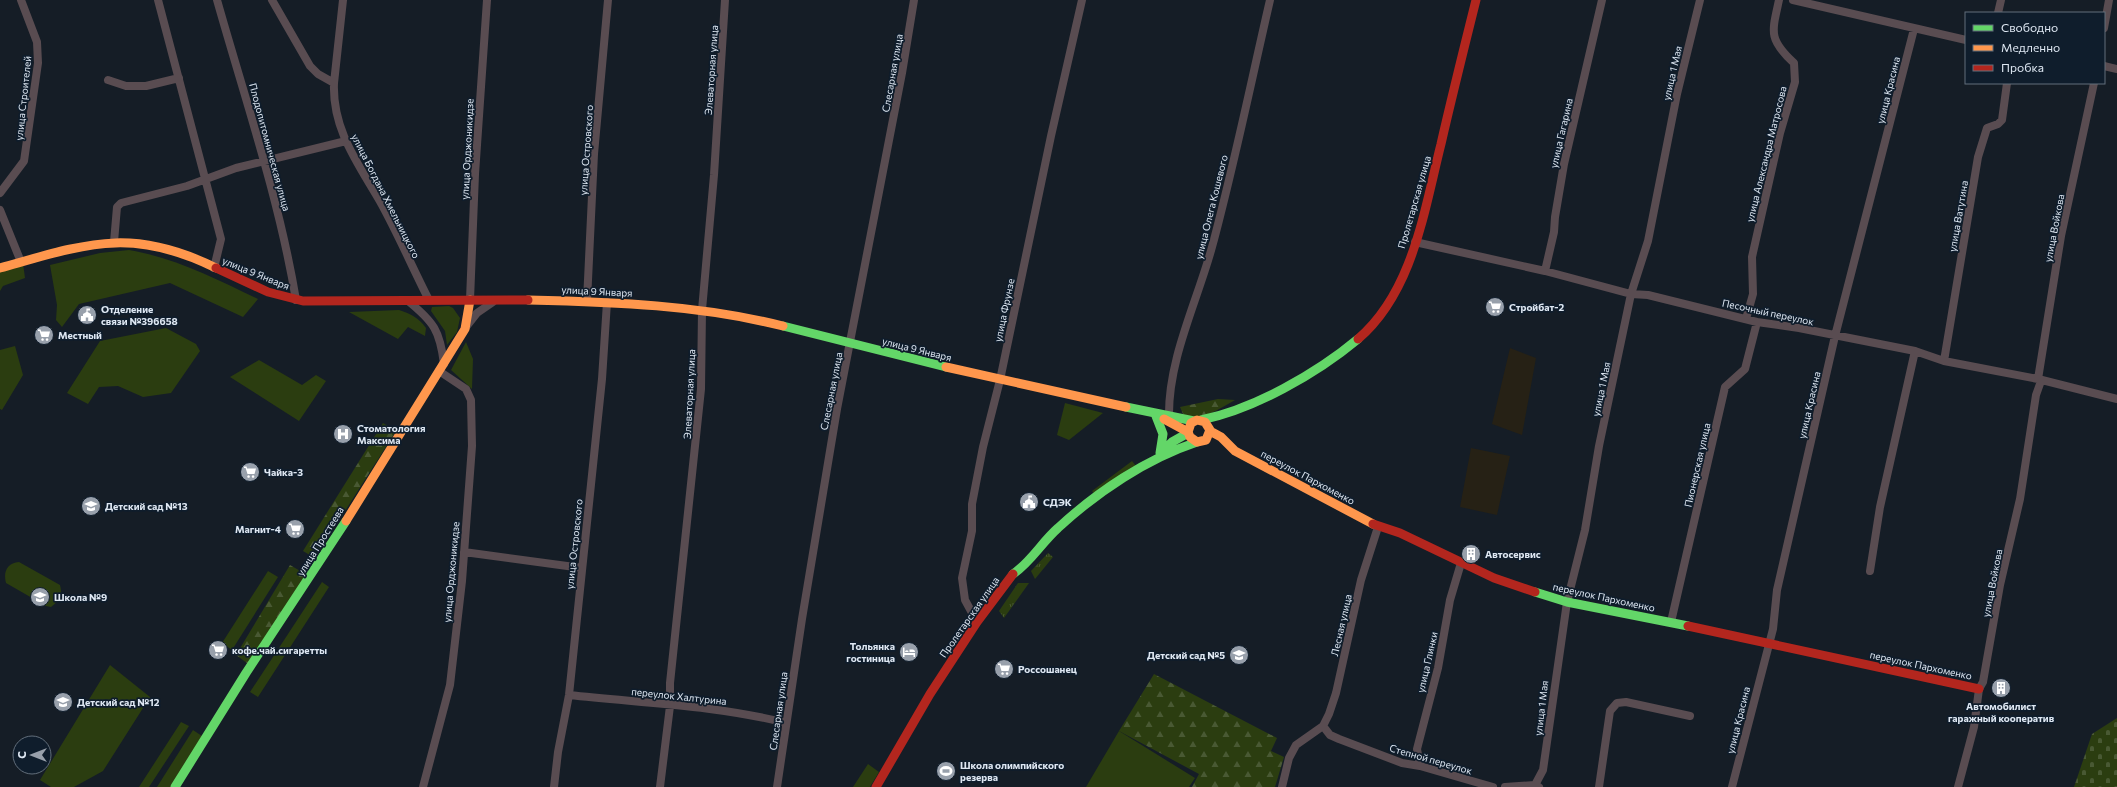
<svg xmlns="http://www.w3.org/2000/svg" width="2117" height="787" viewBox="0 0 2117 787" font-family="Commissioner,sans-serif">
<style>
.commercial{fill:#262115}
.grass{fill:url(#grass-tufts)}
.forest{fill:url(#forest-firs)}
.cemetery{fill:url(#cemetery-stones)}
.park{fill:#2b3d10}
.lines{fill:none;stroke-linecap:round;stroke-linejoin:round}
.street{stroke:#594c51;stroke-width:8}
.fast{stroke:#63d668;stroke-width:9}
.slow{stroke:#ff974d;stroke-width:9}
.jam{stroke:#b3261e;stroke-width:9}
.labels{text-anchor:middle;dominant-baseline:central;stroke-width:3.5;stroke-linejoin:round;paint-order:stroke}
.street-label{font-size:10px;fill:#dee7f2;stroke:#0f1d2c}
.poi-label{font-size:10px;font-weight:bold;fill:#dee7f2;stroke:#0f1d2c;text-anchor:start}
</style>
<defs>
<pattern id="grass-tufts" width="24" height="20" patternUnits="userSpaceOnUse"><rect width="24" height="20" fill="#2b3d10"/><path d="M3 7l-1-3M5 7V3M7 7l1-3M15 17l-1-3M17 17v-4M19 17l1-3" fill="none" stroke="#495933"/></pattern>
<pattern id="forest-firs" width="22" height="20" patternUnits="userSpaceOnUse"><rect width="22" height="20" fill="#2b3d10"/><path d="M5 1l3.5 6h-7zM16 11l3.5 6h-7z" fill="#495933"/></pattern>
<pattern id="cemetery-stones" width="16" height="16" patternUnits="userSpaceOnUse"><rect width="16" height="16" fill="#2b3d10"/><path d="M2 7V4a2 2 0 0 1 4 0v3zM10 15v-3a2 2 0 0 1 4 0v3z" fill="#495933"/></pattern>
</defs>
<rect width="100%" height="100%" fill="#151d26"/>
<path class="commercial" d="M 1510,348 L 1536,358 L 1522,435 L 1492,424 Z
M 1471,448 L 1510,456 L 1497,515 L 1460,507 Z"/>
<path class="grass" d="M 1048,553 L 1053,557 L 1035,579 L 1031,571 Z
M 1018,583 L 1029,583 L 1004,618 L 999,611 Z"/>
<path class="forest" d="M 1218,399 L 1235,400 C 1219,409 1201,422 1183,414 L 1180,407 Z
M 383,423 L 396,431 L 315,558 L 303,551 Z
M 290,565 L 307,575 L 251,666 L 236,655 Z
M 1154,674 L 1277,738 L 1271,751 L 1284,757 L 1275,787 L 1192,787 L 1199,774 L 1119,731 Z"/>
<path class="cemetery" d="M 2117,718 L 2117,787 L 2074,787 L 2092,734 Z"/>
<path class="park" d="M 129,250 C 176,258 216,279 258,299 L 243,317 L 170,283 L 79,304 L 62,327 L 56,320 L 57,305 L 50,265 L 100,253 Z
M 23,263 L 25,278 L 3,286 L 0,291 L 0,270 Z
M 449,306 L 453,308 L 460,318 L 457,332 L 447,345 L 445,331 L 431,311 L 432,307 Z
M 399,310 C 411,314 419,318 426,328 L 425,336 L 408,327 L 398,339 L 349,312 Z
M 166,328 L 196,344 L 200,351 L 171,393 L 143,397 L 118,386 L 99,387 L 88,404 L 67,393 L 100,341 Z
M 466,342 L 473,359 L 472,389 L 451,370 Z
M 15,346 L 23,375 L 2,410 L 0,409 L 0,350 Z
M 259,360 L 302,385 L 316,375 L 326,381 L 299,421 L 230,377 Z
M 1065,403 L 1103,413 L 1069,440 L 1057,435 Z
M 1132,461 L 1136,466 L 1096,497 L 1092,491 Z
M 19,562 L 60,585 C 63,596 59,601 51,607 L 46,606 L 6,583 C 3,572 7,563 19,562 Z
M 268,571 L 278,577 L 232,650 L 222,643 Z
M 322,582 L 329,587 L 258,697 L 250,692 Z
M 110,665 L 150,697 L 103,771 L 74,787 L 51,787 L 40,780 Z
M 181,722 L 189,726 L 149,787 L 139,787 Z
M 193,730 L 202,736 L 171,787 L 157,787 Z
M 1119,731 L 1195,778 L 1189,787 L 1086,787 Z
M 868,764 L 879,772 L 870,787 L 853,787 Z"/>
<g class="lines">
<path class="street" d="M 158,0 L 221,239 L 214,268
M 217,0 C 245,99 279,198 296,300
M 272,0 L 310,66 L 318,74 L 334,83 C 332,131 360,166 382,205 C 399,236 413,269 429,300
M 1793,0 L 1966,40
M 1998,13 L 2001,0
M 2104,28 L 2109,0
M 2104,66 L 2117,69
M 108,80 L 126,86 L 146,86 L 179,78
M 334,83 L 343,0
M 0,193 L 24,161 L 38,63 L 37,42 L 21,0
M 0,210 L 21,262
M 114,242 L 117,207 L 121,203 L 187,186 L 236,168 L 346,141
M 1415,242 L 1545,271 L 1631,294 L 1648,295 L 1757,322 L 1799,328 L 1915,351 L 1944,361 L 2038,379 L 2117,399
M 1545,271 L 1554,232 L 1555,217 L 1564,164 L 1602,0
M 470,300 L 475,174 L 487,0
M 408,301 C 434,322 440,331 444,364
M 587,301 L 594,154 L 608,0
M 1746,319 L 1753,294 L 1752,257 L 1780,133 L 1795,82 L 1794,63 C 1768,39 1772,32 1779,0
M 466,327 L 477,313 L 493,302
M 1944,361 L 1978,157 L 1987,128 L 1998,124 L 2002,120 L 2007,83
M 2038,379 L 2061,236 L 2094,83
M 1169,417 C 1168,359 1197,302 1212,247 C 1234,166 1251,82 1270,0
M 464,552 L 582,568
M 1870,571 L 1880,507 L 1915,351
M 977,622 L 965,600 L 962,578 L 972,531 L 972,504 L 983,447 L 1000,380 L 1051,136 L 1082,0
M 1671,622 L 1725,387 L 1745,369 L 1757,322
M 569,695 C 641,703 715,705 786,723
M 1323,726 L 1330,735 L 1339,739 L 1402,763 L 1420,766 L 1493,787
M 1420,766 L 1417,749 L 1438,668 L 1450,600 L 1461,563
M 1535,785 L 1543,770 L 1567,602 L 1585,530 L 1599,446 L 1631,294 L 1648,241 L 1677,94 L 1700,0
M 423,787 L 450,685 L 462,581 L 472,446 L 471,400 L 466,389 L 439,371
M 554,787 L 558,752 L 569,695 L 602,379 L 607,302
M 660,787 L 670,706 L 670,683 L 701,389 L 702,310 L 714,175 L 725,0
M 777,787 L 802,619 L 837,409 L 902,73 L 914,0
M 1282,787 L 1289,758 L 1296,745 L 1323,726 L 1329,714 L 1336,693 L 1361,580 L 1378,527
M 1505,787 L 1535,785 L 1539,787
M 1599,787 L 1610,711 L 1617,703 L 1626,702 L 1690,716
M 1732,787 L 1773,629 L 1777,590 L 1835,336 L 1914,29
M 1958,787 L 1974,727 L 1979,689 L 1983,682 L 2000,585 L 2020,499 L 2036,395 L 2041,381"/>
<path class="fast" d="M 783,326 L 946,367
M 1126,407 L 1194,421
M 1156,416 L 1163,434 L 1160,453
M 1201,420 C 1254,409 1316,374 1358,339
M 1160,453 L 1172,442 L 1188,433
M 1013,574 C 1030,563 1042,542 1058,528 C 1097,492 1146,459 1197,442
M 1535,592 L 1567,602 L 1688,626
M 175,787 L 246,673 L 346,521"/>
<path class="slow" d="M 0,268 C 86,244 131,226 216,268
M 528,300 C 614,302 700,305 783,326
M 946,367 L 1126,407
M 1164,419 L 1188,432 L 1190,437 L 1197,442 L 1206,440 L 1210,430 L 1205,422 L 1197,420 L 1191,423 L 1188,432
M 1210,431 L 1221,437 L 1235,451 L 1373,524
M 346,521 L 465,329 L 470,300"/>
<path class="jam" d="M 216,268 L 268,292 L 303,301 L 528,300
M 1358,339 C 1413,292 1424,211 1441,144 C 1452,96 1464,48 1476,0
M 1373,524 L 1400,533 L 1494,578 L 1535,592
M 1688,626 L 1979,689
M 876,787 L 930,694 L 977,622 L 1013,574"/>
</g>
<defs>
<symbol id="supermarket-disc" viewBox="-11 -11 22 22"><circle r="9.5" fill="#98a0ab" stroke="#0f1d2c"/><path d="M-6-5.5h2.5l.6 2H6L4.5 2H-2.5L-4.4-4H-6ZM-1.5 3.2a1.3 1.3 0 1 0 .1 0ZM3 3.2a1.3 1.3 0 1 0 .1 0Z" fill="#fff"/></symbol>
<symbol id="civic-disc" viewBox="-11 -11 22 22"><circle r="9.5" fill="#98a0ab" stroke="#0f1d2c"/><path d="M-.6-6.5H3V-4.5H.6V-3L4-1V1h2V6H-6V1h2V-1L-.6-3ZM-1.2 2.5V6h2.4V2.5Z" fill="#fff"/></symbol>
<symbol id="hospital-disc" viewBox="-11 -11 22 22"><circle r="9.5" fill="#98a0ab" stroke="#0f1d2c"/><path d="M-5-5h3v3.5h4V-5h3V5h-3V1.5h-4V5h-3Z" fill="#fff"/></symbol>
<symbol id="school-disc" viewBox="-11 -11 22 22"><circle r="9.5" fill="#98a0ab" stroke="#0f1d2c"/><path d="M0-5L7-2L0 1L-7-2ZM-4 1L0 2.5L4 1V4Q0 6-4 4Z" fill="#fff"/></symbol>
<symbol id="building-disc" viewBox="-11 -11 22 22"><circle r="9.5" fill="#98a0ab" stroke="#0f1d2c"/><path d="M-4-6H4V6H1V3H-1V6H-4ZM-2.5-4.3h1.7v1.8h-1.7ZM.8-4.3h1.7v1.8H.8ZM-2.5-1h1.7V.8h-1.7ZM.8-1h1.7V.8H.8Z" fill="#fff"/></symbol>
<symbol id="hotel-disc" viewBox="-11 -11 22 22"><circle r="9.5" fill="#98a0ab" stroke="#0f1d2c"/><path d="M-6-4.5h1.5V1H6V5H4.5V3h-9V5H-6ZM-4 0a1.8 1.8 0 1 1 3.6 0ZM.5 0V-2.5h3Q6-2.5 6 0Z" fill="#fff"/></symbol>
<symbol id="stadium-disc" viewBox="-11 -11 22 22"><circle r="9.5" fill="#98a0ab" stroke="#0f1d2c"/><path d="M0-5a6.5 5 0 1 0 0 10a6.5 5 0 1 0 0-10ZM-3.5-1.8h7v3.6h-7Z" fill="#fff"/></symbol>
</defs>
<g fill-rule="evenodd">
<use href="#supermarket-disc" x="1484" y="296" width="22" height="22"/>
<use href="#civic-disc" x="76" y="304" width="22" height="22"/>
<use href="#supermarket-disc" x="33" y="324" width="22" height="22"/>
<use href="#hospital-disc" x="332" y="423" width="22" height="22"/>
<use href="#supermarket-disc" x="239" y="461" width="22" height="22"/>
<use href="#civic-disc" x="1018" y="491" width="22" height="22"/>
<use href="#school-disc" x="80" y="495" width="22" height="22"/>
<use href="#supermarket-disc" x="284" y="518" width="22" height="22"/>
<use href="#building-disc" x="1460" y="543" width="22" height="22"/>
<use href="#school-disc" x="29" y="586" width="22" height="22"/>
<use href="#supermarket-disc" x="207" y="639" width="22" height="22"/>
<use href="#hotel-disc" x="898" y="641" width="22" height="22"/>
<use href="#school-disc" x="1228" y="644" width="22" height="22"/>
<use href="#supermarket-disc" x="993" y="658" width="22" height="22"/>
<use href="#building-disc" x="1990" y="677" width="22" height="22"/>
<use href="#school-disc" x="52" y="691" width="22" height="22"/>
<use href="#stadium-disc" x="935" y="760" width="22" height="22"/>
</g>
<g class="labels">
<g class="street-label">
<text transform="translate(711 70) rotate(-86)">Элеваторная улица</text>
<text transform="translate(892 73) rotate(-80)">Слесарная улица</text>
<text transform="translate(1672 73) rotate(-77)">улица 1 Мая</text>
<text transform="translate(1888 90) rotate(-76)">улица Красина</text>
<text transform="translate(23 98) rotate(-84)">улица Строителей</text>
<text transform="translate(1561 133) rotate(-77)">улица Гагарина</text>
<text transform="translate(270 147) rotate(75)">Плодопитомническая улица</text>
<text transform="translate(467 149) rotate(-87)">улица Орджоникидзе</text>
<text transform="translate(586 150) rotate(-86)">улица Островского</text>
<text transform="translate(1766 154) rotate(-76)">улица Александра Матросова</text>
<text transform="translate(386 196) rotate(63)">улица Богдана Хмельницкого</text>
<text transform="translate(1414 202) rotate(-74)">Пролетарская улица</text>
<text transform="translate(1211 207) rotate(-76)">улица Олега Кошевого</text>
<text transform="translate(1958 216) rotate(-80)">улица Ватутина</text>
<text transform="translate(2054 228) rotate(-79)">улица Войкова</text>
<text transform="translate(256 273) rotate(22)">улица 9 Января</text>
<text transform="translate(597 291) rotate(3)">улица 9 Января</text>
<text transform="translate(1004 310) rotate(-78)">улица Фрунзе</text>
<text transform="translate(1768 312) rotate(12)">Песочный переулок</text>
<text transform="translate(917 349) rotate(14)">улица 9 Января</text>
<text transform="translate(1601 389) rotate(-78)">улица 1 Мая</text>
<text transform="translate(831 391) rotate(-79)">Слесарная улица</text>
<text transform="translate(689 394) rotate(-87)">Элеваторная улица</text>
<text transform="translate(1809 405) rotate(-77)">улица Красина</text>
<text transform="translate(1697 465) rotate(-77)">Пионерская улица</text>
<text transform="translate(1308 477) rotate(28)">переулок Пархоменко</text>
<text transform="translate(320 541) rotate(-58)">улица Простеева</text>
<text transform="translate(574 544) rotate(-84)">улица Островского</text>
<text transform="translate(451 572) rotate(-85)">улица Орджоникидзе</text>
<text transform="translate(1992 583) rotate(-79)">улица Войкова</text>
<text transform="translate(1604 597) rotate(12)">переулок Пархоменко</text>
<text transform="translate(969 617) rotate(-55)">Пролетарская улица</text>
<text transform="translate(1341 625) rotate(-77)">Лесная улица</text>
<text transform="translate(1427 662) rotate(-77)">улица Глинки</text>
<text transform="translate(1921 665) rotate(12)">переулок Пархоменко</text>
<text transform="translate(679 696) rotate(6)">переулок Халтурина</text>
<text transform="translate(1541 708) rotate(-83)">улица 1 Мая</text>
<text transform="translate(778 711) rotate(-82)">Слесарная улица</text>
<text transform="translate(1738 720) rotate(-76)">улица Красина</text>
<text transform="translate(1431 759) rotate(16)">Степной переулок</text>
</g>
<g class="poi-label">
<text x="1509" y="307">Стройбат-2</text>
<text x="101" y="309">Отделение<tspan x="101" dy="12">связи №396658</tspan></text>
<text x="58" y="335">Местный</text>
<text x="357" y="428">Стоматология<tspan x="357" dy="12">Максима</tspan></text>
<text x="264" y="472">Чайка-3</text>
<text x="1043" y="502">СДЭК</text>
<text x="105" y="506">Детский сад №13</text>
<text x="281" y="529" text-anchor="end">Магнит-4</text>
<text x="1485" y="554">Автосервис</text>
<text x="54" y="597">Школа №9</text>
<text x="895" y="646" text-anchor="end">Тольянка<tspan x="895" dy="12">гостиница</tspan></text>
<text x="232" y="650">кофе.чай.сигаретты</text>
<text x="1225" y="655" text-anchor="end">Детский сад №5</text>
<text x="1018" y="669">Россошанец</text>
<text x="77" y="702">Детский сад №12</text>
<text x="2001" y="706" text-anchor="middle">Автомобилист<tspan x="2001" dy="12">гаражный кооператив</tspan></text>
<text x="960" y="765">Школа олимпийского<tspan x="960" dy="12">резерва</tspan></text>
</g>
</g>
<rect x="1965" y="12" width="140" height="72" fill="#0f1d2c" stroke="#626e7b"/>
<rect x="1973" y="25" width="20" height="6" fill="#63d668" stroke="#626e7b"/>
<text x="2001" y="32" font-size="12" fill="#dee7f2">Свободно</text>
<rect x="1973" y="45" width="20" height="6" fill="#ff974d" stroke="#626e7b"/>
<text x="2001" y="52" font-size="12" fill="#dee7f2">Медленно</text>
<rect x="1973" y="65" width="20" height="6" fill="#b3261e" stroke="#626e7b"/>
<text x="2001" y="72" font-size="12" fill="#dee7f2">Пробка</text>
<g transform="translate(32 755) rotate(270)"><circle r="19" fill="#0f1d2c" stroke="#626e7b"/>
<path d="M0-3L7 15L0 10L-7 15Z" fill="#98a0ab"/>
<text y="-6" font-size="11" font-weight="bold" text-anchor="middle" fill="#dee7f2">С</text>
</g>
</svg>
